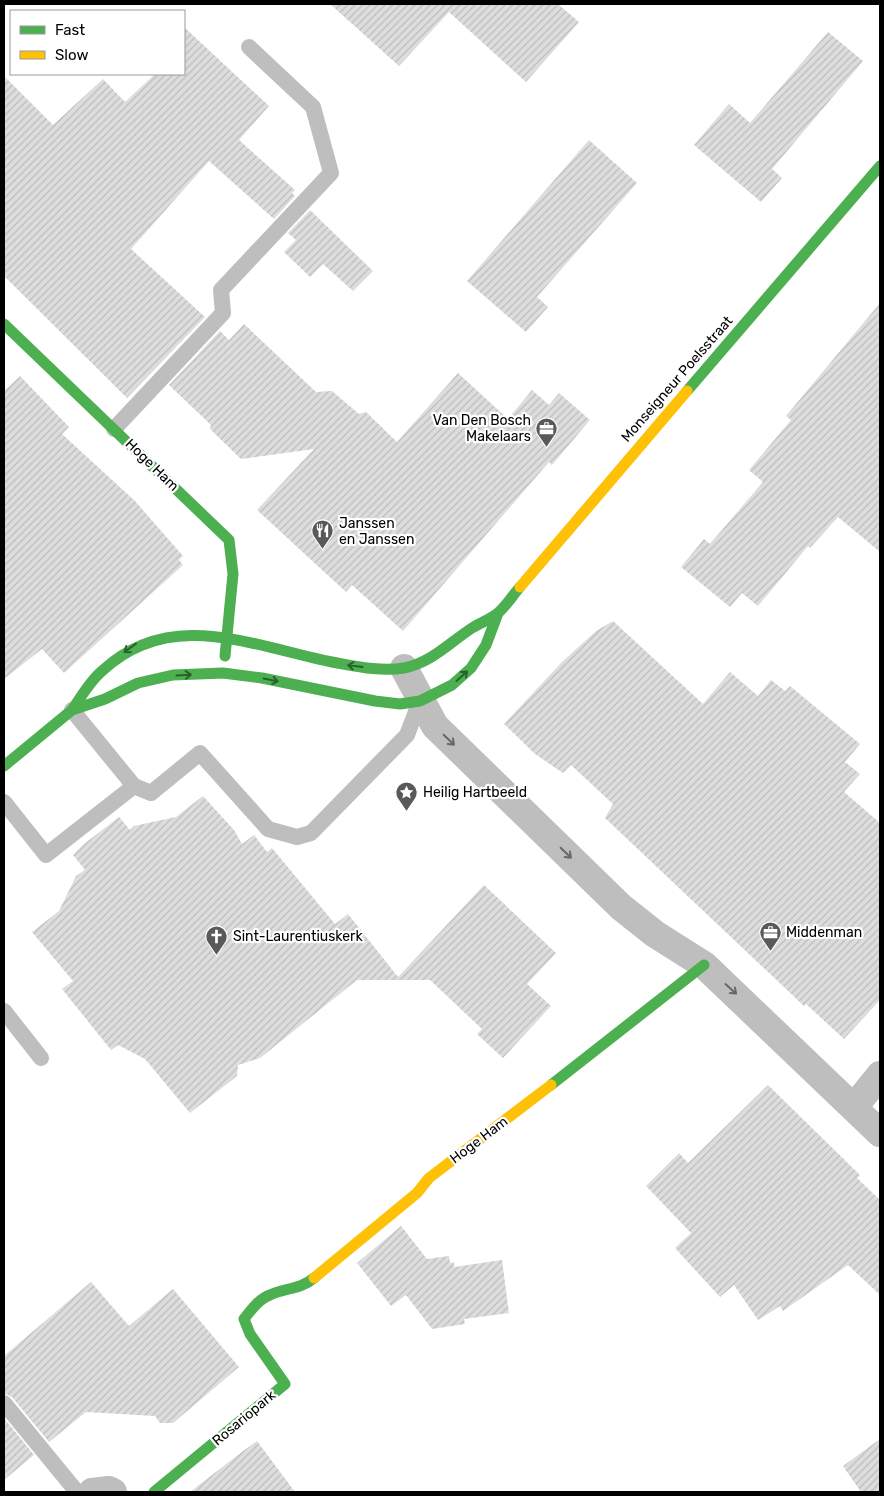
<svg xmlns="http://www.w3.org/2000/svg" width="884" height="1496" viewBox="0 0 884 1496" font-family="Rubik,sans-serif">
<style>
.building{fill:url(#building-hatch)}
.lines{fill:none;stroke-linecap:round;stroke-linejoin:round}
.lane{stroke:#bebebe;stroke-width:16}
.street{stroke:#bebebe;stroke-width:28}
.fast{stroke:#4caf50;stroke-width:11}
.slow{stroke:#ffc107;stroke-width:11}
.oneway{stroke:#2a602c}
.oneway2{stroke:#686868}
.labels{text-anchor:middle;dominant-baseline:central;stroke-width:4.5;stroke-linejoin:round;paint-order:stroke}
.street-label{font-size:14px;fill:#000;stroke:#fff}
.poi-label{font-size:14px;fill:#000;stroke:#fff;text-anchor:start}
</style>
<defs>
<pattern id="building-hatch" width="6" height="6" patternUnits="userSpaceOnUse" patternTransform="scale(1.25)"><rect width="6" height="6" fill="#ddd"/><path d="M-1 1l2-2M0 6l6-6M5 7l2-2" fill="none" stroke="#bcbcbc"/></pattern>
</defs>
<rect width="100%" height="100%" fill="#fff"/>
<path class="building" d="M 330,4 L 558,4 L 579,22 L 526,82 L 449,12 L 399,66 Z
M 184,27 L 269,106 L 239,140 L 295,190 L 292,193 L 295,196 L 274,219 L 209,161 L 131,249 L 205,317 L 127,398 L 4,276 L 4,76 L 53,125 L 103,79 L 125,102 L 155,74 L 184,74 Z
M 828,32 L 863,61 L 772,169 L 782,178 L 761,202 L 694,145 L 729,104 L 750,123 Z
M 589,140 L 637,183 L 537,297 L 548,307 L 526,332 L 467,281 Z
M 310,210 L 373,271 L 353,291 L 323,264 L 310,277 L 284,252 L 296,240 L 288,233 Z
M 880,303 L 880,552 L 838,517 L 810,548 L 808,546 L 758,606 L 742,593 L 730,607 L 681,567 L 704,539 L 710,544 L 763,482 L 749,470 L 791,420 L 786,416 Z
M 244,324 L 316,392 L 332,391 L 359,414 L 366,412 L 397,442 L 458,373 L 508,419 L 532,390 L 549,405 L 559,393 L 590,420 L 552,465 L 549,462 L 403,631 L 352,585 L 346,592 L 257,510 L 314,449 L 241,459 L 210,429 L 211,425 L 169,385 L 220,331 L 229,340 Z
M 20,376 L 69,427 L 62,434 L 135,501 L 183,556 L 179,560 L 183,565 L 64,673 L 42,649 L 4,679 L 4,391 Z
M 613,621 L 703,704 L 730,672 L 758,696 L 771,680 L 785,691 L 790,686 L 860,744 L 845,762 L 860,774 L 844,792 L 880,823 L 880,1000 L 844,1039 L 806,1004 L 804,1006 L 605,818 L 613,804 L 571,765 L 563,773 L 535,754 L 504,724 L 563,661 L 596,631 Z
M 203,796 L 234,830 L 242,844 L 254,835 L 267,852 L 272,848 L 335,924 L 348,914 L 398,977 L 484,885 L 556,953 L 527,984 L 551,1006 L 503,1058 L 477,1034 L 482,1029 L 430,980 L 357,980 L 260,1058 L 238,1065 L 237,1076 L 190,1113 L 145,1059 L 118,1045 L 111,1050 L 62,989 L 73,981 L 32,932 L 59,911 L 76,876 L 85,870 L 73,855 L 84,844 L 119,817 L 130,830 L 134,826 L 176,817 Z
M 768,1085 L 860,1175 L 857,1178 L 880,1200 L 880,1295 L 848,1265 L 783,1311 L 780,1306 L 758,1320 L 734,1285 L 720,1297 L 675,1248 L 691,1233 L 646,1186 L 679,1153 L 688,1163 Z
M 401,1226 L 427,1259 L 449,1256 L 450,1263 L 454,1262 L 454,1267 L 502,1260 L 509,1313 L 464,1319 L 465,1324 L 432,1329 L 406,1295 L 391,1306 L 357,1263 Z
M 91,1282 L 129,1326 L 173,1289 L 239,1367 L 173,1423 L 160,1423 L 155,1416 L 86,1412 L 49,1442 L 12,1397 L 4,1393 L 4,1356 Z
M 4,1418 L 34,1455 L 4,1480 Z
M 880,1439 L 880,1492 L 861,1492 L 843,1466 Z
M 257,1441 L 295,1492 L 190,1492 L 243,1451 Z"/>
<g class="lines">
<path class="lane" d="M 114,429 L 223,313 L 221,290 L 331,173 L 313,107 L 249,47
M 72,710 L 134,786
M 4,802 L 46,855 L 134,786 L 151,793 L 200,753 L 268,829 L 297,837 L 311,833 L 407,735 L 420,701
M 4,1011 L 41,1058
M 4,1403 L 77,1492"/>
<path class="street" d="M 404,668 L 435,726 L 621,907 L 655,934 L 704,965 L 880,1133
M 854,1107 L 880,1075
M 92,1492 L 109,1490 L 113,1492"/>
<path class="fast" d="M 4,324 L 229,540 L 233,574 L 225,656
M 687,391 L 880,166
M 72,710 C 81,697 90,681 102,671 C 171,607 252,646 332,662 C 355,666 380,672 404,668 C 431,663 449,643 472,628 C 480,623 491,619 498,613 C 506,606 513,595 520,587
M 4,766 L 72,710 L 105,699 L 138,683 L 173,675 L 223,673 L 262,678 L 375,701 L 400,704 L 420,701 L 452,685 L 471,668 L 486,645 L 498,613
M 551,1085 L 704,965
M 154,1492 L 285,1384 L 250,1334 L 244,1319 C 251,1310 259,1299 270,1295 C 285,1288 301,1289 314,1278"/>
<path class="slow" d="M 520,587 L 687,391
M 314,1278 L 417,1193 L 429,1178 L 551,1085"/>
</g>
<defs><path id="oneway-shaft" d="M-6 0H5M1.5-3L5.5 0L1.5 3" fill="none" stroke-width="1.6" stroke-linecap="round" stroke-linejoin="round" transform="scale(1.25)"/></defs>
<g class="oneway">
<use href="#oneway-shaft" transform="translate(130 648) rotate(144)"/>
<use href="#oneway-shaft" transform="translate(355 666) rotate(-172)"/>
<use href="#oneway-shaft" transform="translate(184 675) rotate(-3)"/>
<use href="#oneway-shaft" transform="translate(462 676) rotate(-42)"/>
<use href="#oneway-shaft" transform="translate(271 680) rotate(12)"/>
</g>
<g class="oneway2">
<use href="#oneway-shaft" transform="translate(449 740) rotate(44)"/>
<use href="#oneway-shaft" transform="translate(566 853) rotate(44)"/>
<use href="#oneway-shaft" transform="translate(731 989) rotate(42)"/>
</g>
<defs>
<symbol id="office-pin" viewBox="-11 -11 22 30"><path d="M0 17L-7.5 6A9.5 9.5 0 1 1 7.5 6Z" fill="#595959" stroke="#fff"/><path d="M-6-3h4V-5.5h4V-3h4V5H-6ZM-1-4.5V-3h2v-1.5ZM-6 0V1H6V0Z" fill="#fff"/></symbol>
<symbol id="restaurant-pin" viewBox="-11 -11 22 30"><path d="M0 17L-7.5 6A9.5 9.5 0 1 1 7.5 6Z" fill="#595959" stroke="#fff"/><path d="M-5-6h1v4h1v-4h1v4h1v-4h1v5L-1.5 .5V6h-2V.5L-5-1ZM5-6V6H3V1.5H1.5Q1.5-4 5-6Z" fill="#fff"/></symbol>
<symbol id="sight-pin" viewBox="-11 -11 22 30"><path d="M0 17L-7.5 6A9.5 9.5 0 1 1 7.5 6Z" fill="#595959" stroke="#fff"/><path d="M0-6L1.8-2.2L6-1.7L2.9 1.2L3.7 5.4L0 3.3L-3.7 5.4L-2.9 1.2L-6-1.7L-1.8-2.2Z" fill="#fff"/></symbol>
<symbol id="church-pin" viewBox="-11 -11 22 30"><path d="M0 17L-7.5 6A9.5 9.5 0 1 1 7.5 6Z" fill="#595959" stroke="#fff"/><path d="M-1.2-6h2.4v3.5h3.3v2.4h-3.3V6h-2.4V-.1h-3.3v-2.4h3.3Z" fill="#fff"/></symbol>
</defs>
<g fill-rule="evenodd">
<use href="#office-pin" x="534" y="416" width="25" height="34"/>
<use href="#restaurant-pin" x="310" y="518" width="25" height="34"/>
<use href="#sight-pin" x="394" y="780" width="25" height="34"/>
<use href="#office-pin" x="758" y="920" width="25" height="34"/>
<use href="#church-pin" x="204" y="924" width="25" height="34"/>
</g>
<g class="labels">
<g class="street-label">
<text transform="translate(677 379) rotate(-49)">Monseigneur Poelsstraat</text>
<text transform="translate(152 465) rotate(44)">Hoge Ham</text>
<text transform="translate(479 1140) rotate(-37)">Hoge Ham</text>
<text transform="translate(244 1418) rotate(-40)">Rosariopark</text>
</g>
<g class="poi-label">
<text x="531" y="420" text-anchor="end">Van Den Bosch<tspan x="531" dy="16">Makelaars</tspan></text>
<text x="339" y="523">Janssen<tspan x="339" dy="16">en Janssen</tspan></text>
<text x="423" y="792">Heilig Hartbeeld</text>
<text x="786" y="932">Middenman</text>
<text x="233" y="936">Sint-Laurentiuskerk</text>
</g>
</g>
<rect width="884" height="1496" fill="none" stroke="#000000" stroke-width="10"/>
<rect x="10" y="10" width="175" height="65" fill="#ffffff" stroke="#999999"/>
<rect x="20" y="26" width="25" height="8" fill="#4caf50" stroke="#999999"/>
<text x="55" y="35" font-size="15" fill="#000000">Fast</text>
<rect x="20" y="51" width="25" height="8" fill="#ffc107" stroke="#999999"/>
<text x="55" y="60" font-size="15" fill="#000000">Slow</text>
</svg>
